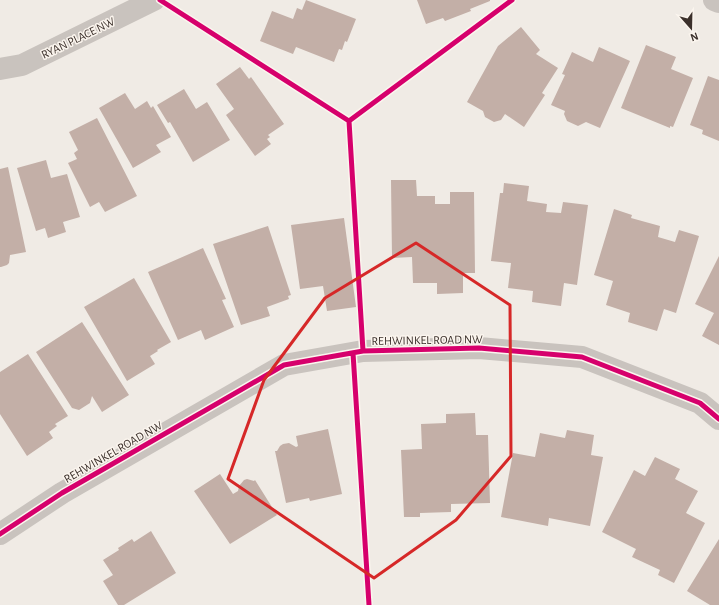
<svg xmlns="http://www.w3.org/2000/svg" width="719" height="605" viewBox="0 0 719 605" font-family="'Alegreya Sans',sans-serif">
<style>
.building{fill:#c3afa7}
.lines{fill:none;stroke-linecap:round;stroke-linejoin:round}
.minor{stroke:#c9c3be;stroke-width:22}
.cycleway-casing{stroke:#fbf5ee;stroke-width:8}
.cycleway{stroke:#d6006c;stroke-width:5}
.marked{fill:none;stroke:#d62828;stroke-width:3;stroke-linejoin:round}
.labels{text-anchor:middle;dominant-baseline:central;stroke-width:3;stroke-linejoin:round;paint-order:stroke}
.street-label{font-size:12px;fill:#3b302b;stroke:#fbf5ee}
</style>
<rect width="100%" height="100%" fill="#f0ebe5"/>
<path class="building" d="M 306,0 L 356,19 L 347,42 L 345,41 L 342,50 L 339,49 L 334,62 L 296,47 L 293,54 L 260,41 L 272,11 L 293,19 L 297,8 L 302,10 Z
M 417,0 L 490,0 L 490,1 L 470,9 L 471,11 L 445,21 L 443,18 L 426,24 Z
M 521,27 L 540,50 L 536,54 L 558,68 L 542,93 L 545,95 L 524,127 L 505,114 L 501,120 L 494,122 L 485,117 L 483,111 L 467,102 L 498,46 Z
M 646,45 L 676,57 L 671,69 L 693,78 L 673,127 L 670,126 L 670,128 L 621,108 Z
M 599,47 L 630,61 L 600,128 L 586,122 L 578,126 L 567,121 L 564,114 L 565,111 L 551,105 L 565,75 L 562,74 L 572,52 L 593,62 Z
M 240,67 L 249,79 L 251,77 L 284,124 L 268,135 L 270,137 L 267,139 L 271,144 L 255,156 L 226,115 L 234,109 L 216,84 Z
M 708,76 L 719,80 L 719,141 L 702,134 L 703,130 L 690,125 Z
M 184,89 L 196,109 L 207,102 L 230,140 L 193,162 L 170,122 L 168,123 L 157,105 Z
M 125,93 L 135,109 L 147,101 L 151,108 L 153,106 L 171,137 L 156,145 L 161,152 L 133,168 L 99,108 Z
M 97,118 L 137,196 L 105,212 L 99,202 L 90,207 L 68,163 L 77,159 L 74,153 L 78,150 L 69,132 Z
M 46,160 L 51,178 L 67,174 L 80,217 L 63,222 L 66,232 L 48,238 L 45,228 L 36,231 L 17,168 Z
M 8,167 L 26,252 L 10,255 L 9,263 L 7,265 L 1,267 L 0,267 L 0,169 Z
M 391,180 L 416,180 L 417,196 L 435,196 L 435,204 L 450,204 L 450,192 L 474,192 L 475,273 L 463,273 L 463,293 L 437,294 L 437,283 L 413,283 L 412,257 L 392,258 Z
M 504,183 L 529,186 L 527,201 L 547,204 L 546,212 L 561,213 L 563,202 L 588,205 L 577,285 L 564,283 L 561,306 L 532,302 L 533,291 L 508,288 L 511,263 L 491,261 L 500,193 L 503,193 Z
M 614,209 L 632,215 L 631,218 L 660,226 L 658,237 L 675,242 L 679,230 L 699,236 L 676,313 L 664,309 L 657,331 L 628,322 L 630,313 L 606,305 L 613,281 L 594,275 Z
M 344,218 L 356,307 L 327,311 L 323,286 L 300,289 L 291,225 Z
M 268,226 L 291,295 L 288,296 L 289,299 L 267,307 L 270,316 L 241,325 L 213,244 Z
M 203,248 L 226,299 L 222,300 L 234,327 L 205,340 L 201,330 L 178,340 L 148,272 Z
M 719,256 L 719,345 L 702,336 L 714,313 L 695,304 Z
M 134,278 L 171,342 L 157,350 L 158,351 L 150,356 L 155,364 L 127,381 L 84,307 Z
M 82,322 L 129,395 L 102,412 L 92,396 L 90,403 L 79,410 L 72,408 L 36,352 Z
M 28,354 L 68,416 L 55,424 L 57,426 L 49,432 L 53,438 L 27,456 L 0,414 L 0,372 Z
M 475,413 L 476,435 L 488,435 L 490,503 L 451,504 L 451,512 L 420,513 L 420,517 L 404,517 L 401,450 L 422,449 L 421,424 L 446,423 L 446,414 Z
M 328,429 L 342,494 L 310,501 L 309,498 L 286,503 L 275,451 L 277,451 L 280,446 L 283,444 L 289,443 L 296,447 L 298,446 L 296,436 Z
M 567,430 L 594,435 L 591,455 L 603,457 L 590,526 L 549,518 L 548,526 L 501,517 L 513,453 L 535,457 L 540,433 L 565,438 Z
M 655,457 L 680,469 L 675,479 L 698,491 L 686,513 L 705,523 L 674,583 L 658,575 L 660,570 L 632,557 L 636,549 L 602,532 L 634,470 L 645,476 Z
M 220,474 L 233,494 L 238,491 L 239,486 L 244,480 L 247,479 L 254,481 L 255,480 L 277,515 L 230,544 L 194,491 Z
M 151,531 L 176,573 L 124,605 L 118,605 L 103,581 L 113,575 L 103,560 L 119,550 L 118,548 L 132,539 L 134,542 Z
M 719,539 L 719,605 L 710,605 L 687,591 Z"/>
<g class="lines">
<path class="minor" d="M 714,0 L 719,2
M 0,69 L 22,65 L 154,0
M 0,534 L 62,493 L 284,365 L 363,351 L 479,348 L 582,357 L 700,403 L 719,419"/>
<defs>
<path id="cycleway" d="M 160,0 L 349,121
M 363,351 L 349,121 L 512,0
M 353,353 L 369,605
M 0,534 L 62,493 L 284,365 L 363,351 L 479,348 L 582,357 L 700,403 L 719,419"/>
</defs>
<use href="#cycleway" class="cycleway-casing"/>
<use href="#cycleway" class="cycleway"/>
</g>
<path class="marked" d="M 416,243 L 510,305 L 511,456 L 456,520 L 374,578 L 228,479 L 264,380 L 325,298 Z"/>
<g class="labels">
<g class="street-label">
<text transform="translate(78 38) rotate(-26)">RYAN PLACE NW</text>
<text transform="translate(427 340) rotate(-1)">REHWINKEL ROAD NW</text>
<text transform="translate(113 452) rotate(-30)">REHWINKEL ROAD NW</text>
</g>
</g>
<g transform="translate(691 28) rotate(160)" stroke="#fbf5ee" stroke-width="3" paint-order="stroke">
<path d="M0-3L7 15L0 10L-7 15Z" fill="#3b302b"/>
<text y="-6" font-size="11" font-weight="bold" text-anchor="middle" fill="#3b302b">N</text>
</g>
</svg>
